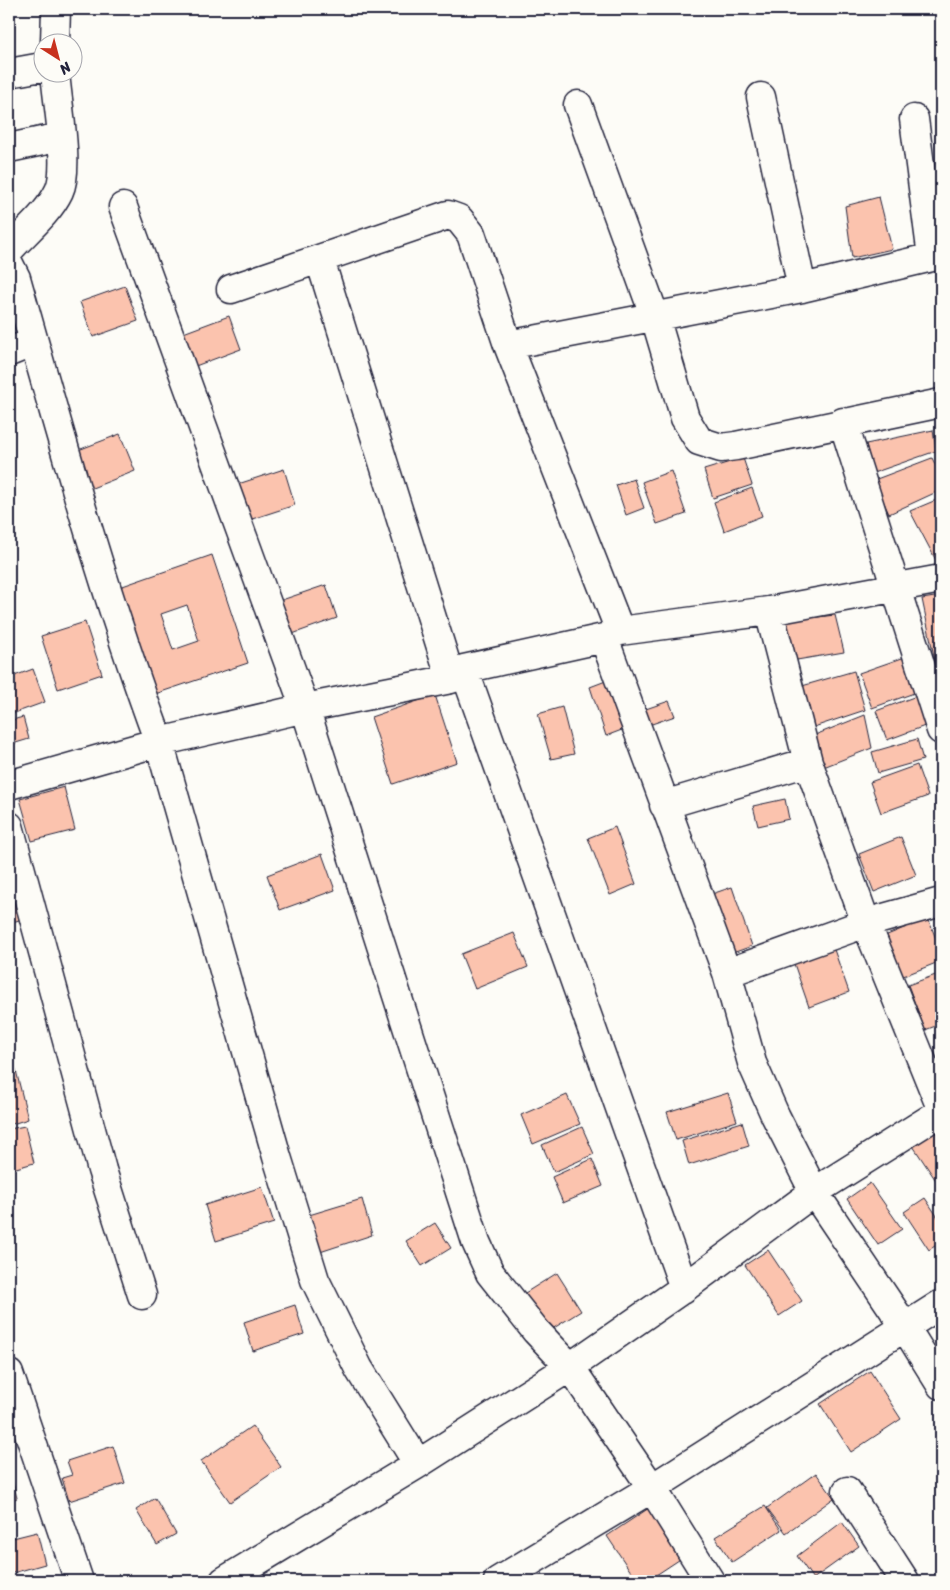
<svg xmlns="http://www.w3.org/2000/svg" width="950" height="1590" viewBox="0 0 950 1590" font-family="Sriracha,sans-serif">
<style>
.building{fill:#fbc3ae;stroke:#22223b;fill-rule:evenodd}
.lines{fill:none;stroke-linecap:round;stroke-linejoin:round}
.minor-casing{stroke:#22223b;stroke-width:31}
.minor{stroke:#fdfcf7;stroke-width:28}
</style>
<rect width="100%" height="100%" fill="#fdfcf7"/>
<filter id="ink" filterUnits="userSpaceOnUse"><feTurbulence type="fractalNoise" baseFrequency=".02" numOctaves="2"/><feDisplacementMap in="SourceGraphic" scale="10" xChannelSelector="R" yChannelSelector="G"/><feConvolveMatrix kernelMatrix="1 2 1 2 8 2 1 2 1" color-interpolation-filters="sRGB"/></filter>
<g filter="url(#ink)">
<path class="building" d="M 879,197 L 892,249 L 852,258 L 845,206 Z
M 125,286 L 138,321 L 93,337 L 80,302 Z
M 229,316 L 241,349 L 190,368 L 178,335 Z
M 933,430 L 936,451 L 873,473 L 866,444 Z
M 120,434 L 135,471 L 82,492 L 68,454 Z
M 743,458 L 752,485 L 713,498 L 704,470 Z
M 932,458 L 941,476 L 941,490 L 889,514 L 874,480 Z
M 284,469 L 295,505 L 243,522 L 232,486 Z
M 671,471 L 686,514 L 657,524 L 642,482 Z
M 634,479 L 644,508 L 626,515 L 616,485 Z
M 752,488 L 762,516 L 724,531 L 714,502 Z
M 941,498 L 941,565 L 939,566 L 910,511 Z
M 212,555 L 248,663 L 149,696 L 114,589 ZM 187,605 L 199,641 L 173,650 L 161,614 Z
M 326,585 L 337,618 L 284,637 L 273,603 Z
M 941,596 L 941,660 L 935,661 L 922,599 Z
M 835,615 L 844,652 L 791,661 L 783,621 Z
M 85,622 L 102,674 L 58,689 L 41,636 Z
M 905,657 L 917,692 L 872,708 L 859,673 Z
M 33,669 L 45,702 L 9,715 L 9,678 Z
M 854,671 L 865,710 L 814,727 L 802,686 Z
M 611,679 L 627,728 L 606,736 L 590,687 Z
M 922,694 L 933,723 L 887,740 L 876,711 Z
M 435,695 L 457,762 L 393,784 L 371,717 Z
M 669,701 L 675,716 L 646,726 L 640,711 Z
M 562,707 L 574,754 L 551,759 L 538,714 Z
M 865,715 L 872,748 L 821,768 L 815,735 Z
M 23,717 L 29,739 L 9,745 L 9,721 Z
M 917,739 L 923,760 L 878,773 L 872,752 Z
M 917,765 L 928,796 L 881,813 L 870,782 Z
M 64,787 L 75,830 L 32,841 L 20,799 Z
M 785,799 L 789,819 L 758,826 L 753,806 Z
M 615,827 L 636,884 L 610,895 L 588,838 Z
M 901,837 L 916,875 L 874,892 L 859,854 Z
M 322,854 L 335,890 L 280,910 L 267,875 Z
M 9,867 L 29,917 L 9,923 Z
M 732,887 L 752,946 L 730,954 L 709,895 Z
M 928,918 L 941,952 L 941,961 L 896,979 L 880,938 Z
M 514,933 L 528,967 L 475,989 L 461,954 Z
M 832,944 L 849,992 L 809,1007 L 792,958 Z
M 941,973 L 941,1024 L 925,1030 L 908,985 Z
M 9,1050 L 11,1050 L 28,1119 L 9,1125 Z
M 728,1093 L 737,1121 L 676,1140 L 667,1112 Z
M 567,1095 L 580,1124 L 533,1144 L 521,1115 Z
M 742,1122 L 749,1146 L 689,1165 L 682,1141 Z
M 25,1126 L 34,1163 L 9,1170 L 9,1129 Z
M 582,1127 L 594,1154 L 554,1172 L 542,1145 Z
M 938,1130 L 941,1135 L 941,1188 L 913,1146 Z
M 592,1159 L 603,1186 L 563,1203 L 552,1177 Z
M 870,1183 L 902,1229 L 878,1245 L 847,1199 Z
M 262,1187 L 274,1223 L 216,1241 L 205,1205 Z
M 925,1198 L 941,1222 L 941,1242 L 929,1250 L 904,1212 Z
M 362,1199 L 372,1235 L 320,1252 L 309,1215 Z
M 435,1223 L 451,1248 L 422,1266 L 406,1241 Z
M 768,1250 L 802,1301 L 779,1316 L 745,1265 Z
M 557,1273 L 581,1311 L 549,1331 L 525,1293 Z
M 295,1305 L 304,1334 L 253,1351 L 244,1322 Z
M 870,1371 L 901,1419 L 851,1452 L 820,1404 Z
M 252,1426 L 281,1467 L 230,1502 L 201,1461 Z
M 113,1446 L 125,1483 L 69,1501 L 62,1478 L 72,1475 L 67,1461 Z
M 9,1468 L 17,1498 L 9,1501 Z
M 816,1473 L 834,1498 L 786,1533 L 767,1508 Z
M 155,1498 L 176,1534 L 157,1545 L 136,1510 Z
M 655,1504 L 688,1554 L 647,1581 L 637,1581 L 607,1536 Z
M 765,1506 L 781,1530 L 732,1562 L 715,1537 Z
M 842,1522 L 859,1546 L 813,1579 L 797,1556 Z
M 37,1532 L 45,1564 L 9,1574 L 9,1539 Z"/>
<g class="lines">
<defs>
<path id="minor" d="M 55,42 L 56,9
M 9,73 L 42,67
M 761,97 L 802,288
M 578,105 L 655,317 L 685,418 L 699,441 L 721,448 L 736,446 L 941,403
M 914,119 L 932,257
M 9,148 L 61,137
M 123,207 L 305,708 L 476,1242 L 490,1273 L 536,1331 L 570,1367 L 652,1488 L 710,1581
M 9,250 C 25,232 48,214 59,191 C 70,168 57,101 55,72
M 941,255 L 802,288 L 508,345 L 620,631 L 769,611 L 941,579
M 320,260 L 451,679
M 9,264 L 16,278 C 60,434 103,591 159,742 L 277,1157 L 315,1280 L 359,1369 L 418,1464
M 231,289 L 448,215 L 459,219 L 471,234 L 508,345
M 9,352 L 34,342
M 843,422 L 941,730
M 769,611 L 808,762 L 866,923 L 941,1108
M 604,638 L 727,973 L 752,1063 L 775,1115 L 814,1192 L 905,1327 L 941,1385
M 464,669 L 684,1288
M 9,785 L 159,742 L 305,708 L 451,679 L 464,669 L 604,638 L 620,631
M 664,805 L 808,762
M 9,826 L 102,1170 L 142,1295
M 727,973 L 866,923 L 941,902
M 9,1374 L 79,1581
M 847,1491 L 905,1581
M 224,1581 L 418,1464 L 570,1367 L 684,1288 L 814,1192 L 941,1112
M 498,1581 L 652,1488 L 941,1304"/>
</defs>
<use href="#minor" class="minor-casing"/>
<use href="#minor" class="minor"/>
</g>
</g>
<rect width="950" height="1590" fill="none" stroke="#fdfcf7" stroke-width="30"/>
<rect x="15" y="15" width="920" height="1560" fill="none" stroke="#22223b" stroke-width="2" filter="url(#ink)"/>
<g transform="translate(58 58) rotate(144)"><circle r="24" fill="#fdfcf7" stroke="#a5a5ac"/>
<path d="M0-4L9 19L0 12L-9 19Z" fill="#c8321e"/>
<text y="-8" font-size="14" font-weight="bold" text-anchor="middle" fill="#22223b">N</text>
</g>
</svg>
